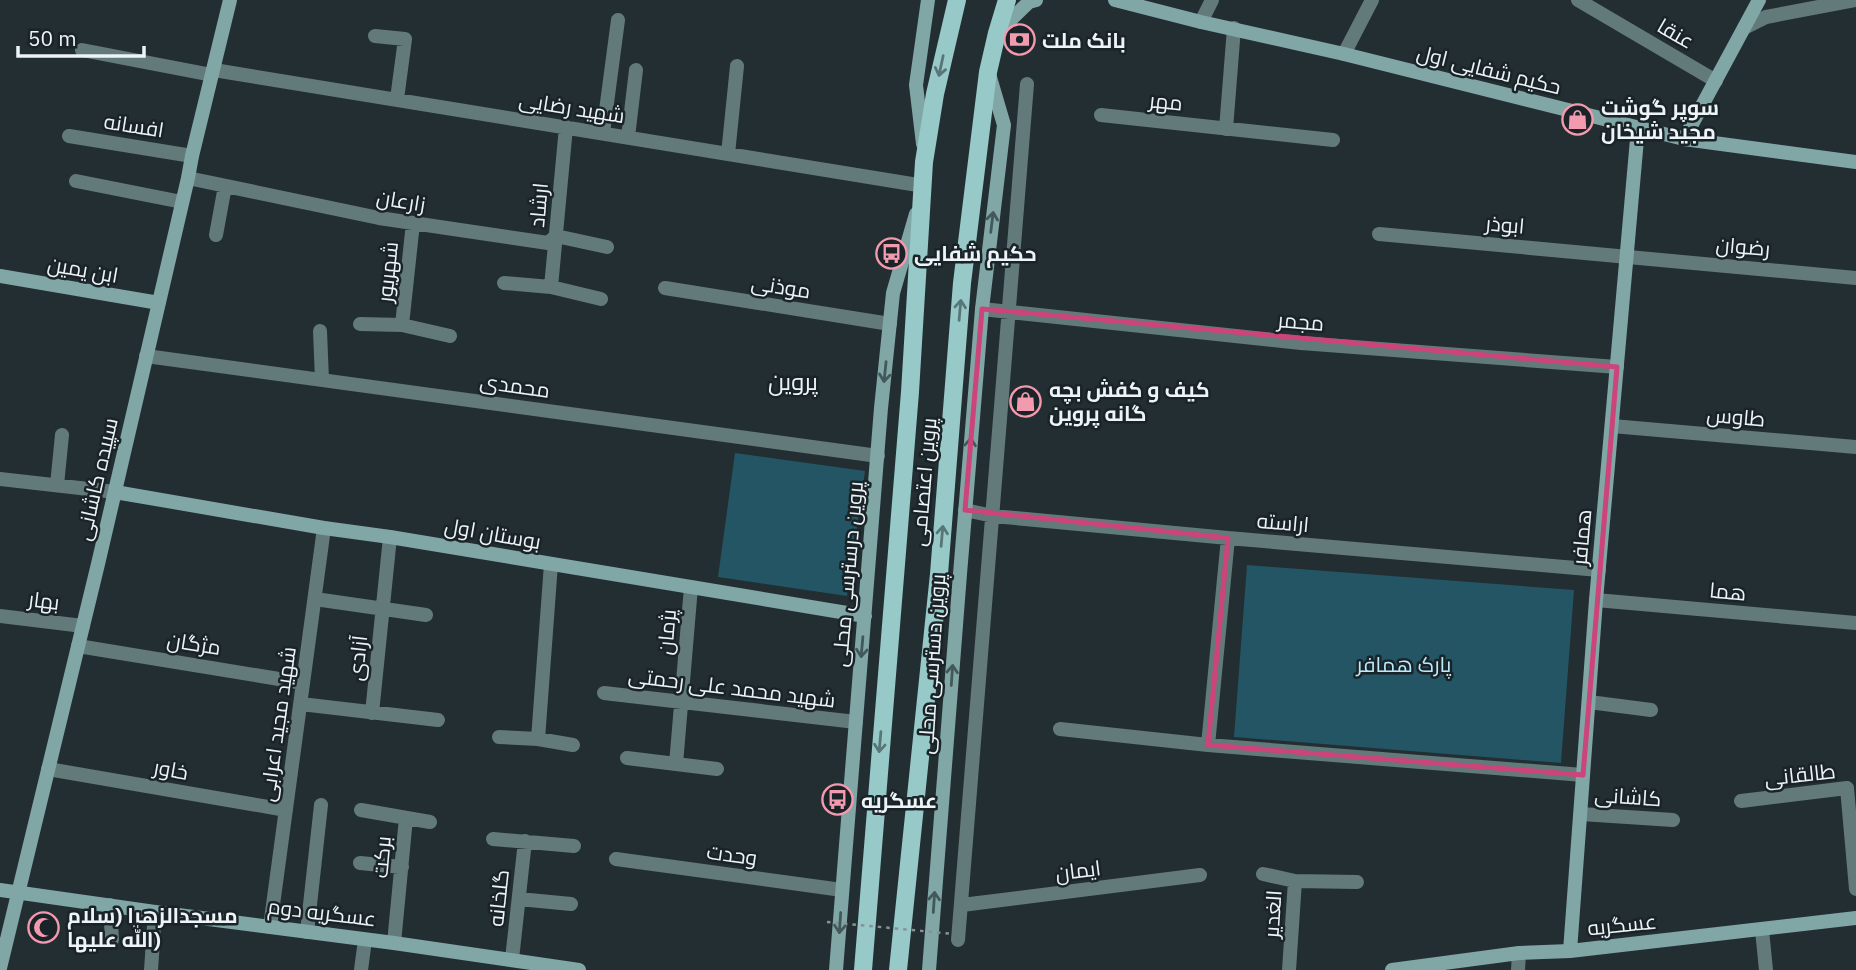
<svg xmlns="http://www.w3.org/2000/svg" width="1856" height="970" viewBox="0 0 1856 970" font-family="'IBM Plex Sans',Cairo,sans-serif">
<style>
.green{fill:#235565}
.lines{fill:none;stroke-linecap:round;stroke-linejoin:round}
.street{stroke:#627a7a;stroke-width:14}
.secondary{stroke:#80a7a6;stroke-width:14}
.primary{stroke:#96c9c7;stroke-width:18}
.path-bridge{stroke:#889194;stroke-width:2.5;stroke-dasharray:3.5 5;stroke-linecap:butt}
.oneway{stroke:#587678}
.oneway2{stroke:#43585a}
.marked{fill:none;stroke:#cb447a;stroke-width:5;stroke-linejoin:round}
.labels{text-anchor:middle;dominant-baseline:central;stroke-width:5;stroke-linejoin:round;paint-order:stroke}
.street-label{font-size:21px;fill:#edf4f7;stroke:#1a2428}
.poi-label{font-size:21px;font-weight:bold;fill:#edf4f7;stroke:#1a2428;text-anchor:start}
.park-label{font-size:21px;fill:#baebfc;stroke:#1a2428}
.quarter-label{font-size:24px;fill:#edf4f7;stroke:#1a2428}
</style>
<rect width="100%" height="100%" fill="#232e32"/>
<path class="green" d="M 735,453 L 865,471 L 847,596 L 718,577 Z
M 1247,565 L 1574,590 L 1561,763 L 1234,737 Z"/>
<g class="lines">
<path class="street" d="M 1578,0 L 1716,81
M 1201,22 L 1212,0
M 1744,28 L 1766,17 L 1855,0
M 375,36 L 405,39 L 397,99
M 82,50 L 212,75
M 1344,54 L 1372,0
M 214,70 L 924,186
M 1101,115 L 1333,140
M 1226,129 L 1234,28
M 603,133 L 618,20
M 69,136 L 192,156
M 628,137 L 636,70
M 728,154 L 737,66
M 188,178 L 379,218 L 548,243 L 556,236 L 607,247
M 76,181 L 182,202
M 1379,234 L 1856,278
M 216,235 L 225,186
M 504,283 L 551,287 L 601,299
M 551,287 L 566,127
M 665,288 L 890,324
M 982,309 L 1301,343 L 1617,367
M 360,324 L 402,325 L 450,336
M 402,325 L 413,223
M 320,331 L 322,380
M 146,356 L 878,456
M 1612,426 L 1856,447
M 0,479 L 115,492
M 57,485 L 62,435
M 965,510 L 993,516 L 1228,538 L 1599,570
M 315,599 L 426,615
M 1596,600 L 1856,623
M 0,616 L 83,626
M 78,646 L 303,683
M 604,693 L 856,722
M 1589,702 L 1651,710
M 301,704 L 438,720
M 372,713 L 390,537
M 1060,729 L 1208,745 L 1583,775
M 499,737 L 538,739 L 573,745
M 538,739 L 551,564
M 1208,745 L 1228,538
M 627,758 L 717,769
M 676,764 L 691,587
M 48,769 L 286,810
M 1741,801 L 1847,788 L 1856,889
M 361,810 L 430,822
M 1581,814 L 1673,820
M 493,839 L 574,846
M 616,859 L 842,890
M 360,863 L 402,867
M 1263,874 L 1295,881
M 519,899 L 571,904
M 110,905 L 112,940
M 962,905 L 1200,875
M 270,927 L 324,528
M 1762,930 L 1766,970
M 307,932 L 321,805
M 958,940 L 1027,84
M 394,943 L 406,818
M 512,959 L 525,841
M 151,970 L 155,912
M 361,970 L 365,940
M 1289,970 L 1295,881 L 1357,882
M 1518,970 L 1519,953"/>
<path class="secondary" d="M 1115,0 L 1201,22 L 1344,54 L 1684,139 L 1856,162
M 998,32 L 1029,2 L 1036,0
M 1684,139 L 1759,0
M 923,144 L 916,85 L 928,0
M 0,276 L 159,303
M 115,492 L 324,528 L 390,537 L 865,616
M 0,890 L 155,912 L 394,943 L 579,970
M 1570,951 L 1596,600 L 1638,128
M 0,968 L 98,564 L 188,178 L 192,156 L 230,0
M 836,970 L 881,408 L 893,293 L 916,214
M 929,970 L 960,574 L 982,309 L 1004,125 L 989,74
M 1392,970 L 1519,953 L 1570,951 L 1856,918"/>
<path class="primary" d="M 863,970 L 910,392 L 924,162 L 935,94 L 957,0
M 898,970 L 939,574 L 962,283 L 988,72 L 997,33 L 1007,0"/>
<path class="path-bridge" d="M 827,922 L 954,934"/>
</g>
<defs><path id="oneway-shaft" d="M-6 0H5M1.5-3L5.5 0L1.5 3" fill="none" stroke-width="1.6" stroke-linecap="round" stroke-linejoin="round" transform="scale(1.75)"/></defs>
<g class="oneway">
<use href="#oneway-shaft" transform="translate(941 66) rotate(102)"/>
<use href="#oneway-shaft" transform="translate(960 310) rotate(-85)"/>
<use href="#oneway-shaft" transform="translate(942 536) rotate(-85)"/>
<use href="#oneway-shaft" transform="translate(880 742) rotate(95)"/>
</g>
<g class="oneway2">
<use href="#oneway-shaft" transform="translate(992 222) rotate(-83)"/>
<use href="#oneway-shaft" transform="translate(885 372) rotate(96)"/>
<use href="#oneway-shaft" transform="translate(970 448) rotate(-85)"/>
<use href="#oneway-shaft" transform="translate(862 647) rotate(95)"/>
<use href="#oneway-shaft" transform="translate(952 675) rotate(-86)"/>
<use href="#oneway-shaft" transform="translate(934 902) rotate(-86)"/>
<use href="#oneway-shaft" transform="translate(840 923) rotate(94)"/>
</g>
<path class="marked" d="M 982,309 L 1617,367 L 1583,775 L 1208,745 L 1228,538 L 965,510 Z"/>
<defs>
<symbol id="bank-ring" viewBox="-11 -11 22 22"><circle r="9.5" fill="#1a2428" stroke="#f29aae" stroke-width="1.5"/><path d="M-6-4H6V4H-6ZM0-2.3a2.3 2.3 0 1 0 0 4.6a2.3 2.3 0 1 0 0-4.6Z" fill="#f29aae"/></symbol>
<symbol id="shop-ring" viewBox="-11 -11 22 22"><circle r="9.5" fill="#1a2428" stroke="#f29aae" stroke-width="1.5"/><path d="M-5-2.5h2.3a2.7 3.5 0 0 1 5.4 0H5L5.5 6h-11ZM-1.5-2.5h3a1.5 2.3 0 0 0-3 0Z" fill="#f29aae"/></symbol>
<symbol id="bus-ring" viewBox="-11 -11 22 22"><circle r="9.5" fill="#1a2428" stroke="#f29aae" stroke-width="1.5"/><path d="M-5-6H5V4H4V6H2V4H-2V6H-4V4H-5ZM-3.5-4V0h7V-4ZM-3.5 1.2v1.5H-2V1.2ZM2 1.2v1.5H3.5V1.2Z" fill="#f29aae"/></symbol>
<symbol id="mosque-ring" viewBox="-11 -11 22 22"><circle r="9.5" fill="#1a2428" stroke="#f29aae" stroke-width="1.5"/><path d="M3.5-4.9A6 6 0 1 0 3.5 4.9A5 5 0 1 1 3.5-4.9Z" fill="#f29aae"/></symbol>
</defs>
<g fill-rule="evenodd">
<use href="#bank-ring" x="1002" y="22" width="35" height="35"/>
<use href="#shop-ring" x="1560" y="102" width="35" height="35"/>
<use href="#bus-ring" x="874" y="236" width="35" height="35"/>
<use href="#shop-ring" x="1008" y="384" width="35" height="35"/>
<use href="#bus-ring" x="820" y="782" width="35" height="35"/>
<use href="#mosque-ring" x="26" y="910" width="35" height="35"/>
</g>
<g class="labels">
<g class="street-label">
<text transform="translate(1676 33) rotate(30)">عنقا</text>
<text transform="translate(1489 69) rotate(14)">حکیم شفایی اول</text>
<text transform="translate(1166 101) rotate(6)">مهر</text>
<text transform="translate(572 107) rotate(9)">شهید رضایی</text>
<text transform="translate(134 125) rotate(9)">افسانه</text>
<text transform="translate(401 200) rotate(9)">زارعان</text>
<text transform="translate(538 205) rotate(-85)">ارشاد</text>
<text transform="translate(1505 224) rotate(5)">ابوذر</text>
<text transform="translate(1743 246) rotate(5)">رضوان</text>
<text transform="translate(83 269) rotate(10)">ابن یمین</text>
<text transform="translate(387 272) rotate(-84)">شهریور</text>
<text transform="translate(781 286) rotate(9)">موذنی</text>
<text transform="translate(1301 321) rotate(5)">مجمر</text>
<text transform="translate(515 385) rotate(8)">محمدی</text>
<text transform="translate(1736 416) rotate(5)">طاوس</text>
<text transform="translate(96 479) rotate(-77)">سپیده کاشانی</text>
<text transform="translate(923 482) rotate(-85)">پروین اعتصامی</text>
<text transform="translate(1283 522) rotate(5)">اراسته</text>
<text transform="translate(493 533) rotate(10)">بوستان اول</text>
<text transform="translate(1581 537) rotate(-85)">همافر</text>
<text transform="translate(847 574) rotate(-85)">پروین درسترسی محلی</text>
<text transform="translate(1728 591) rotate(5)">هما</text>
<text transform="translate(44 600) rotate(7)">بهار</text>
<text transform="translate(666 632) rotate(-85)">پژمان</text>
<text transform="translate(194 643) rotate(9)">مژگان</text>
<text transform="translate(357 658) rotate(-84)">آزادی</text>
<text transform="translate(931 664) rotate(-86)">پروین دسترسی محلی</text>
<text transform="translate(732 687) rotate(7)">شهید محمد علی رحمتی</text>
<text transform="translate(277 724) rotate(-82)">شهید مجید اعرابی</text>
<text transform="translate(171 769) rotate(10)">خاور</text>
<text transform="translate(1800 774) rotate(-6)">طالقانی</text>
<text transform="translate(1628 796) rotate(4)">کاشانی</text>
<text transform="translate(732 854) rotate(8)">وحدت</text>
<text transform="translate(381 857) rotate(-85)">برکت</text>
<text transform="translate(1078 870) rotate(-7)">ایمان</text>
<text transform="translate(498 898) rotate(-84)">گلخانه</text>
<text transform="translate(322 912) rotate(7)">عسگریه دوم</text>
<text transform="translate(1272 914) rotate(-86)">الغدیر</text>
<text transform="translate(1622 924) rotate(-6)">عسگریه</text>
</g>
<g class="poi-label">
<text x="1042" y="40">بانک ملت</text>
<text x="1601" y="107">سوپر گوشت<tspan x="1601" dy="24">مجید شیخان</tspan></text>
<text x="914" y="253">حکیم شفایی</text>
<text x="1049" y="389">کیف و کفش بچه<tspan x="1049" dy="24">گانه پروین</tspan></text>
<text x="861" y="800">عسگریه</text>
<text x="67" y="915">مسجدالزهرا (سلام<tspan x="67" dy="24">الله علیها)</tspan></text>
</g>
<g class="park-label">
<text x="1404" y="664">پارک همافر</text>
</g>
<g class="quarter-label">
<text x="793" y="381">پروین</text>
</g>
</g>
<path d="M18 46v10h126v-10" fill="none" stroke="#edf4f7" stroke-width="3.5"/>
<text x="28" y="46" font-size="21" fill="#edf4f7" stroke="#1a2428" stroke-width="5" paint-order="stroke">50 m</text>
</svg>
